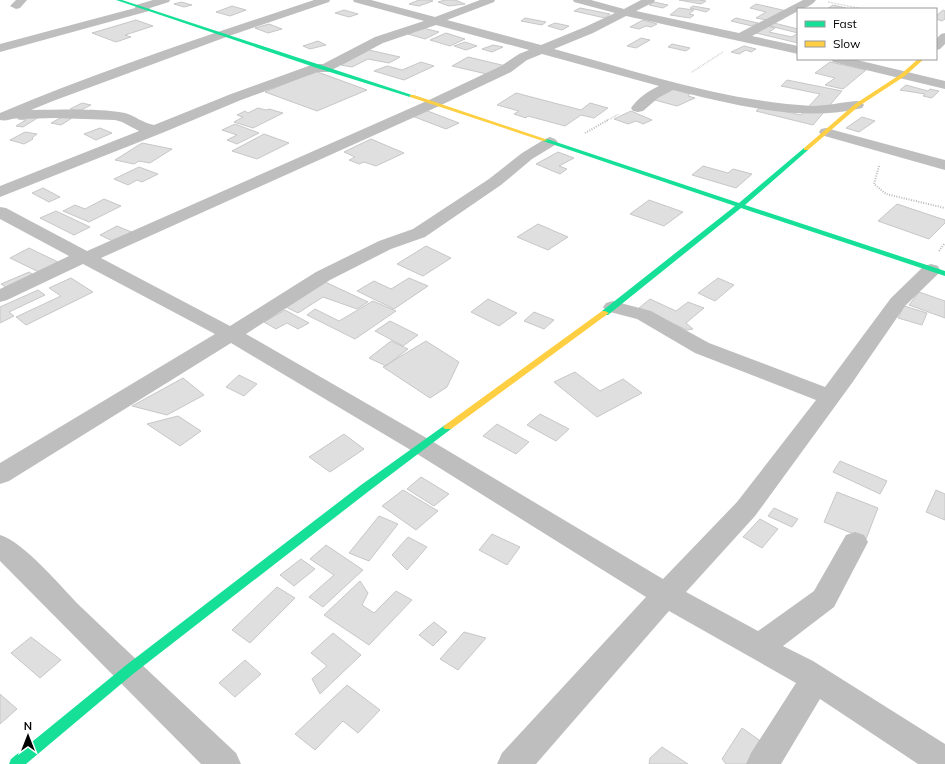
<svg xmlns="http://www.w3.org/2000/svg" width="945" height="764" viewBox="0 0 945 764" font-family="Mulish,sans-serif">
<style>
.building{fill:#dfdfdf;stroke:#c7c7c7}
.lines{fill:none;stroke-linecap:round;stroke-linejoin:round}
.path-far1{stroke:#b9b9b9;stroke-width:1.5;stroke-dasharray:0.5 1;stroke-linecap:butt}
.path{stroke:#b9b9b9;stroke-width:2;stroke-dasharray:1 1.5;stroke-linecap:butt}
.street{fill:#bebebe;fill-rule:evenodd}
.fast{fill:#16e098;fill-rule:evenodd}
.slow{fill:#ffcf43;fill-rule:evenodd}
</style>
<rect width="100%" height="100%" fill="#fff"/>
<path class="building" d="M 419,0 L 429,0 L 433,1 L 419,6 L 409,4 Z
M 445,0 L 455,0 L 465,4 L 449,6 L 438,2 Z
M 679,0 L 699,0 L 706,1 L 701,4 Z
M 181,2 L 192,5 L 184,7 L 174,4 Z
M 654,2 L 668,5 L 663,8 L 649,5 Z
M 756,4 L 787,11 L 772,21 L 756,18 L 766,12 L 750,8 Z
M 833,5 L 846,8 L 844,9 L 827,9 Z
M 232,6 L 246,10 L 230,16 L 216,12 Z
M 693,6 L 710,9 L 706,12 L 690,8 Z
M 580,8 L 610,14 L 605,18 L 574,11 Z
M 679,8 L 694,10 L 689,14 L 694,15 L 690,18 L 670,15 Z
M 344,10 L 358,14 L 349,17 L 335,13 Z
M 943,10 L 945,11 L 945,19 L 942,21 L 936,19 L 936,16 Z
M 525,18 L 546,22 L 542,25 L 521,21 Z
M 736,18 L 758,23 L 752,26 L 731,21 Z
M 136,20 L 153,26 L 125,35 L 131,37 L 116,42 L 92,33 Z
M 643,20 L 657,24 L 651,27 L 646,26 L 639,29 L 630,27 Z
M 555,23 L 569,26 L 562,30 L 548,26 Z
M 774,23 L 798,29 L 798,33 L 770,26 Z
M 269,24 L 282,29 L 268,33 L 255,28 Z
M 767,26 L 775,28 L 769,32 L 792,37 L 798,33 L 798,43 L 756,33 Z
M 423,28 L 439,32 L 425,39 L 408,34 Z
M 446,33 L 465,39 L 450,46 L 430,40 Z
M 641,38 L 650,40 L 636,48 L 627,46 Z
M 318,41 L 326,45 L 310,49 L 303,46 Z
M 465,42 L 477,46 L 466,50 L 454,46 Z
M 672,44 L 690,48 L 686,51 L 668,47 Z
M 493,45 L 503,47 L 492,52 L 482,49 Z
M 744,46 L 756,49 L 751,52 L 746,50 L 739,54 L 731,52 Z
M 369,50 L 400,57 L 389,63 L 368,59 L 352,67 L 341,65 Z
M 468,57 L 506,66 L 491,75 L 452,66 Z
M 421,62 L 434,66 L 404,80 L 374,71 L 387,66 L 402,70 Z
M 830,62 L 866,70 L 843,89 L 825,85 L 835,78 L 815,73 Z
M 315,71 L 367,90 L 317,111 L 265,92 Z
M 787,80 L 842,91 L 813,125 L 756,111 L 761,106 L 801,115 L 820,94 L 781,86 Z
M 906,85 L 928,91 L 930,89 L 939,91 L 932,98 L 923,96 L 925,94 L 900,90 Z
M 669,88 L 690,94 L 688,96 L 695,98 L 677,106 L 651,99 Z
M 516,93 L 581,110 L 590,103 L 608,108 L 594,118 L 581,115 L 565,126 L 528,116 L 526,118 L 514,114 L 519,111 L 497,105 Z
M 82,103 L 91,105 L 79,111 L 70,109 Z
M 258,108 L 266,110 L 269,109 L 283,113 L 253,128 L 234,122 L 243,117 L 237,115 L 245,111 L 248,113 Z
M 425,110 L 459,123 L 446,129 L 412,116 Z
M 631,111 L 652,120 L 643,124 L 636,121 L 628,124 L 614,119 Z
M 25,115 L 39,117 L 23,127 L 16,126 L 26,120 L 18,119 Z
M 62,117 L 72,118 L 61,125 L 51,123 Z
M 862,117 L 875,121 L 859,132 L 846,128 Z
M 235,124 L 259,133 L 237,144 L 227,140 L 237,135 L 222,130 Z
M 100,128 L 112,133 L 96,140 L 84,134 Z
M 25,132 L 37,134 L 32,138 L 33,139 L 24,144 L 10,140 Z
M 264,134 L 289,143 L 257,159 L 232,151 Z
M 371,139 L 404,153 L 376,166 L 364,162 L 359,164 L 349,160 L 355,157 L 344,152 Z
M 142,143 L 172,149 L 150,163 L 139,161 L 134,164 L 115,160 Z
M 558,152 L 574,158 L 559,166 L 567,169 L 560,174 L 536,164 Z
M 703,166 L 728,173 L 733,169 L 752,174 L 736,188 L 692,175 Z
M 139,167 L 158,174 L 142,182 L 137,180 L 128,185 L 114,179 Z
M 43,188 L 60,197 L 49,202 L 32,193 Z
M 104,199 L 121,206 L 89,222 L 63,211 L 75,205 L 85,209 Z
M 649,200 L 683,212 L 664,226 L 630,214 Z
M 897,204 L 945,220 L 945,223 L 929,239 L 878,221 Z
M 56,211 L 90,227 L 74,235 L 40,218 Z
M 538,224 L 568,237 L 548,250 L 517,237 Z
M 117,226 L 134,233 L 117,243 L 100,235 Z
M 426,246 L 451,258 L 423,276 L 397,264 Z
M 29,248 L 60,263 L 41,273 L 10,258 Z
M 29,272 L 35,276 L 7,288 L 1,284 Z
M 71,278 L 93,292 L 26,325 L 16,317 L 61,296 L 49,288 Z
M 409,278 L 428,286 L 394,309 L 357,291 L 374,281 L 391,289 Z
M 718,278 L 734,285 L 715,301 L 698,293 Z
M 325,282 L 368,302 L 357,309 L 323,297 L 298,313 L 286,307 Z
M 38,290 L 45,295 L 9,312 L 14,316 L 0,323 L 0,307 Z
M 919,292 L 945,301 L 945,318 L 909,305 Z
M 488,299 L 517,313 L 499,326 L 471,312 Z
M 650,299 L 676,311 L 688,302 L 704,308 L 686,323 L 693,329 L 687,330 L 639,308 Z
M 373,301 L 396,311 L 355,339 L 307,315 L 315,309 L 339,321 Z
M 904,306 L 927,313 L 922,325 L 898,318 Z
M 285,310 L 309,323 L 298,329 L 287,323 L 276,329 L 264,322 Z
M 534,312 L 554,320 L 544,329 L 524,321 Z
M 390,321 L 418,335 L 403,346 L 375,331 Z
M 391,341 L 408,349 L 386,366 L 369,358 Z
M 426,341 L 459,362 L 447,387 L 430,398 L 383,367 Z
M 575,372 L 600,391 L 623,379 L 642,393 L 597,417 L 554,382 Z
M 239,375 L 257,384 L 244,396 L 226,387 Z
M 183,378 L 204,395 L 167,415 L 132,406 Z
M 540,414 L 569,429 L 556,441 L 527,425 Z
M 178,416 L 201,431 L 180,446 L 147,424 Z
M 497,424 L 529,442 L 516,454 L 483,436 Z
M 344,434 L 364,449 L 330,472 L 309,457 Z
M 840,461 L 887,481 L 880,494 L 833,472 Z
M 421,477 L 449,494 L 434,506 L 407,489 Z
M 403,490 L 438,511 L 416,530 L 382,506 Z
M 936,490 L 945,494 L 945,520 L 926,512 Z
M 837,492 L 878,508 L 866,539 L 824,522 Z
M 774,508 L 798,519 L 792,527 L 768,516 Z
M 379,516 L 398,524 L 369,561 L 349,553 Z
M 760,519 L 778,529 L 762,548 L 743,537 Z
M 492,534 L 520,547 L 507,565 L 479,550 Z
M 408,537 L 427,547 L 407,570 L 392,555 Z
M 326,545 L 363,570 L 323,607 L 309,597 L 334,575 L 310,559 Z
M 301,559 L 315,569 L 294,586 L 280,575 Z
M 360,581 L 368,593 L 362,605 L 374,613 L 396,591 L 412,600 L 369,645 L 324,615 Z
M 277,587 L 295,598 L 250,643 L 232,630 Z
M 434,622 L 447,632 L 433,646 L 419,635 Z
M 464,632 L 486,638 L 458,670 L 440,659 Z
M 333,633 L 361,655 L 320,694 L 312,679 L 327,666 L 311,653 Z
M 31,637 L 61,660 L 40,678 L 11,653 Z
M 245,660 L 261,674 L 235,697 L 219,683 Z
M 347,685 L 380,710 L 358,733 L 343,721 L 315,750 L 295,734 Z
M 0,694 L 17,709 L 0,724 Z
M 742,728 L 762,742 L 748,764 L 726,764 L 722,759 Z
M 662,747 L 688,764 L 649,764 L 650,758 Z"/>
<g class="lines">
<path class="path-far1" d="M 828,2 L 863,9
M 692,72 L 723,52
M 606,121 L 619,114"/>
<path class="path" d="M 585,133 L 608,120
M 879,166 L 874,184 L 886,194 L 945,208
M 939,251 L 945,243"/>
<path class="street" d="M 16,0 L 27,0 L 20,8 L 16,9 L 10,6 Z
M 153,0 L 170,0 L 169,2 L 150,8 L 149,11 L 0,52 L 0,44 L 135,8 L 136,5 Z
M 314,0 L 330,0 L 329,2 L 229,36 L 53,101 L 31,110 C 60,110 97,108 125,113 C 135,116 143,123 154,125 L 231,94 L 314,64 L 323,64 L 375,37 L 424,21 L 354,2 L 353,0 L 371,0 L 435,17 L 480,0 L 495,0 L 494,2 L 447,20 L 541,45 L 585,27 L 615,13 L 574,2 L 573,0 L 591,0 L 624,9 L 641,0 L 655,0 L 654,2 L 636,11 L 739,33 L 803,0 L 816,0 C 813,5 804,9 798,9 L 798,11 L 752,36 L 798,46 L 798,54 L 626,16 L 593,33 L 554,49 C 639,72 723,101 812,106 C 826,106 842,102 857,101 L 862,102 L 864,105 L 862,108 C 802,123 731,104 673,90 L 658,98 L 643,111 L 638,112 L 633,111 L 631,108 C 638,98 648,91 659,86 L 542,54 L 527,60 L 511,72 L 439,106 L 101,258 L 230,326 L 316,272 L 379,241 L 413,229 L 489,179 L 522,153 L 545,139 L 550,137 L 555,139 L 558,142 L 555,145 L 532,159 L 501,185 L 425,237 L 391,249 L 330,280 L 246,334 L 430,440 L 663,579 L 737,502 L 816,400 L 695,353 L 637,319 L 606,311 L 603,307 L 606,303 L 613,301 L 651,311 L 709,343 L 825,387 L 891,298 L 924,266 L 931,264 L 938,266 L 940,270 L 938,274 L 905,306 L 852,383 L 755,516 L 686,592 L 758,631 L 814,591 L 846,535 L 855,532 L 864,535 L 868,542 L 834,607 L 783,646 L 813,661 L 945,744 L 945,764 L 918,764 L 820,699 L 781,764 L 746,764 L 751,753 L 796,683 L 669,611 L 536,764 L 497,764 L 502,753 L 646,597 L 414,452 L 231,343 L 9,481 L 0,484 L 0,463 L 215,334 L 83,264 L 7,300 L 0,302 L 0,289 L 69,256 L 0,219 L 0,207 L 6,208 L 87,251 L 429,100 L 501,66 L 519,54 L 529,50 L 436,25 L 383,43 L 328,72 L 318,72 L 241,100 L 162,133 L 0,197 L 0,186 L 139,131 L 122,122 L 115,120 L 54,118 L 20,119 C 12,117 8,122 0,120 L 0,113 C 102,70 209,35 314,0 Z
M 945,33 L 945,44 L 940,49 L 936,50 L 936,39 L 941,34 Z
M 831,59 L 853,59 L 945,81 L 945,89 L 833,62 Z
M 826,128 L 945,160 L 945,170 L 821,135 L 819,132 L 821,129 Z
M 0,535 C 24,542 62,588 81,607 C 132,656 184,704 236,753 L 241,764 L 201,764 L 0,561 Z"/>
<path class="fast" d="M 116,0 L 122,0 L 415,96 L 410,97 L 317,68 Z
M 543,139 L 547,139 L 739,203 L 804,148 L 808,148 L 808,150 L 745,205 L 945,271 L 945,276 L 741,208 L 608,315 L 602,315 L 601,313 L 602,311 L 735,206 L 543,141 Z
M 448,424 L 451,425 L 453,427 L 451,429 L 369,491 L 133,674 L 26,764 L 9,764 L 11,759 L 125,666 L 361,485 L 445,425 Z"/>
<path class="slow" d="M 918,59 L 924,59 L 905,76 L 859,106 L 808,150 L 804,150 L 804,148 L 855,104 L 901,74 Z
M 410,95 L 414,95 L 548,140 L 543,141 L 410,97 Z
M 602,311 L 605,311 L 609,313 L 451,429 L 445,429 L 443,427 L 445,425 Z"/>
</g>
<rect x="797" y="8" width="140" height="52" fill="#ffffff" stroke="#999999"/>
<rect x="805" y="21" width="20" height="6" fill="#16e098" stroke="#999999"/>
<text x="833" y="28" font-size="12" fill="#000000">Fast</text>
<rect x="805" y="41" width="20" height="6" fill="#ffcf43" stroke="#999999"/>
<text x="833" y="48" font-size="12" fill="#000000">Slow</text>
<g transform="translate(28 736)" stroke="#ffffff" stroke-width="3" paint-order="stroke">
<path d="M0-3L7 15L0 10L-7 15Z" fill="#000000"/>
<text y="-6" font-size="11" font-weight="bold" text-anchor="middle" fill="#000000">N</text>
</g>
</svg>
